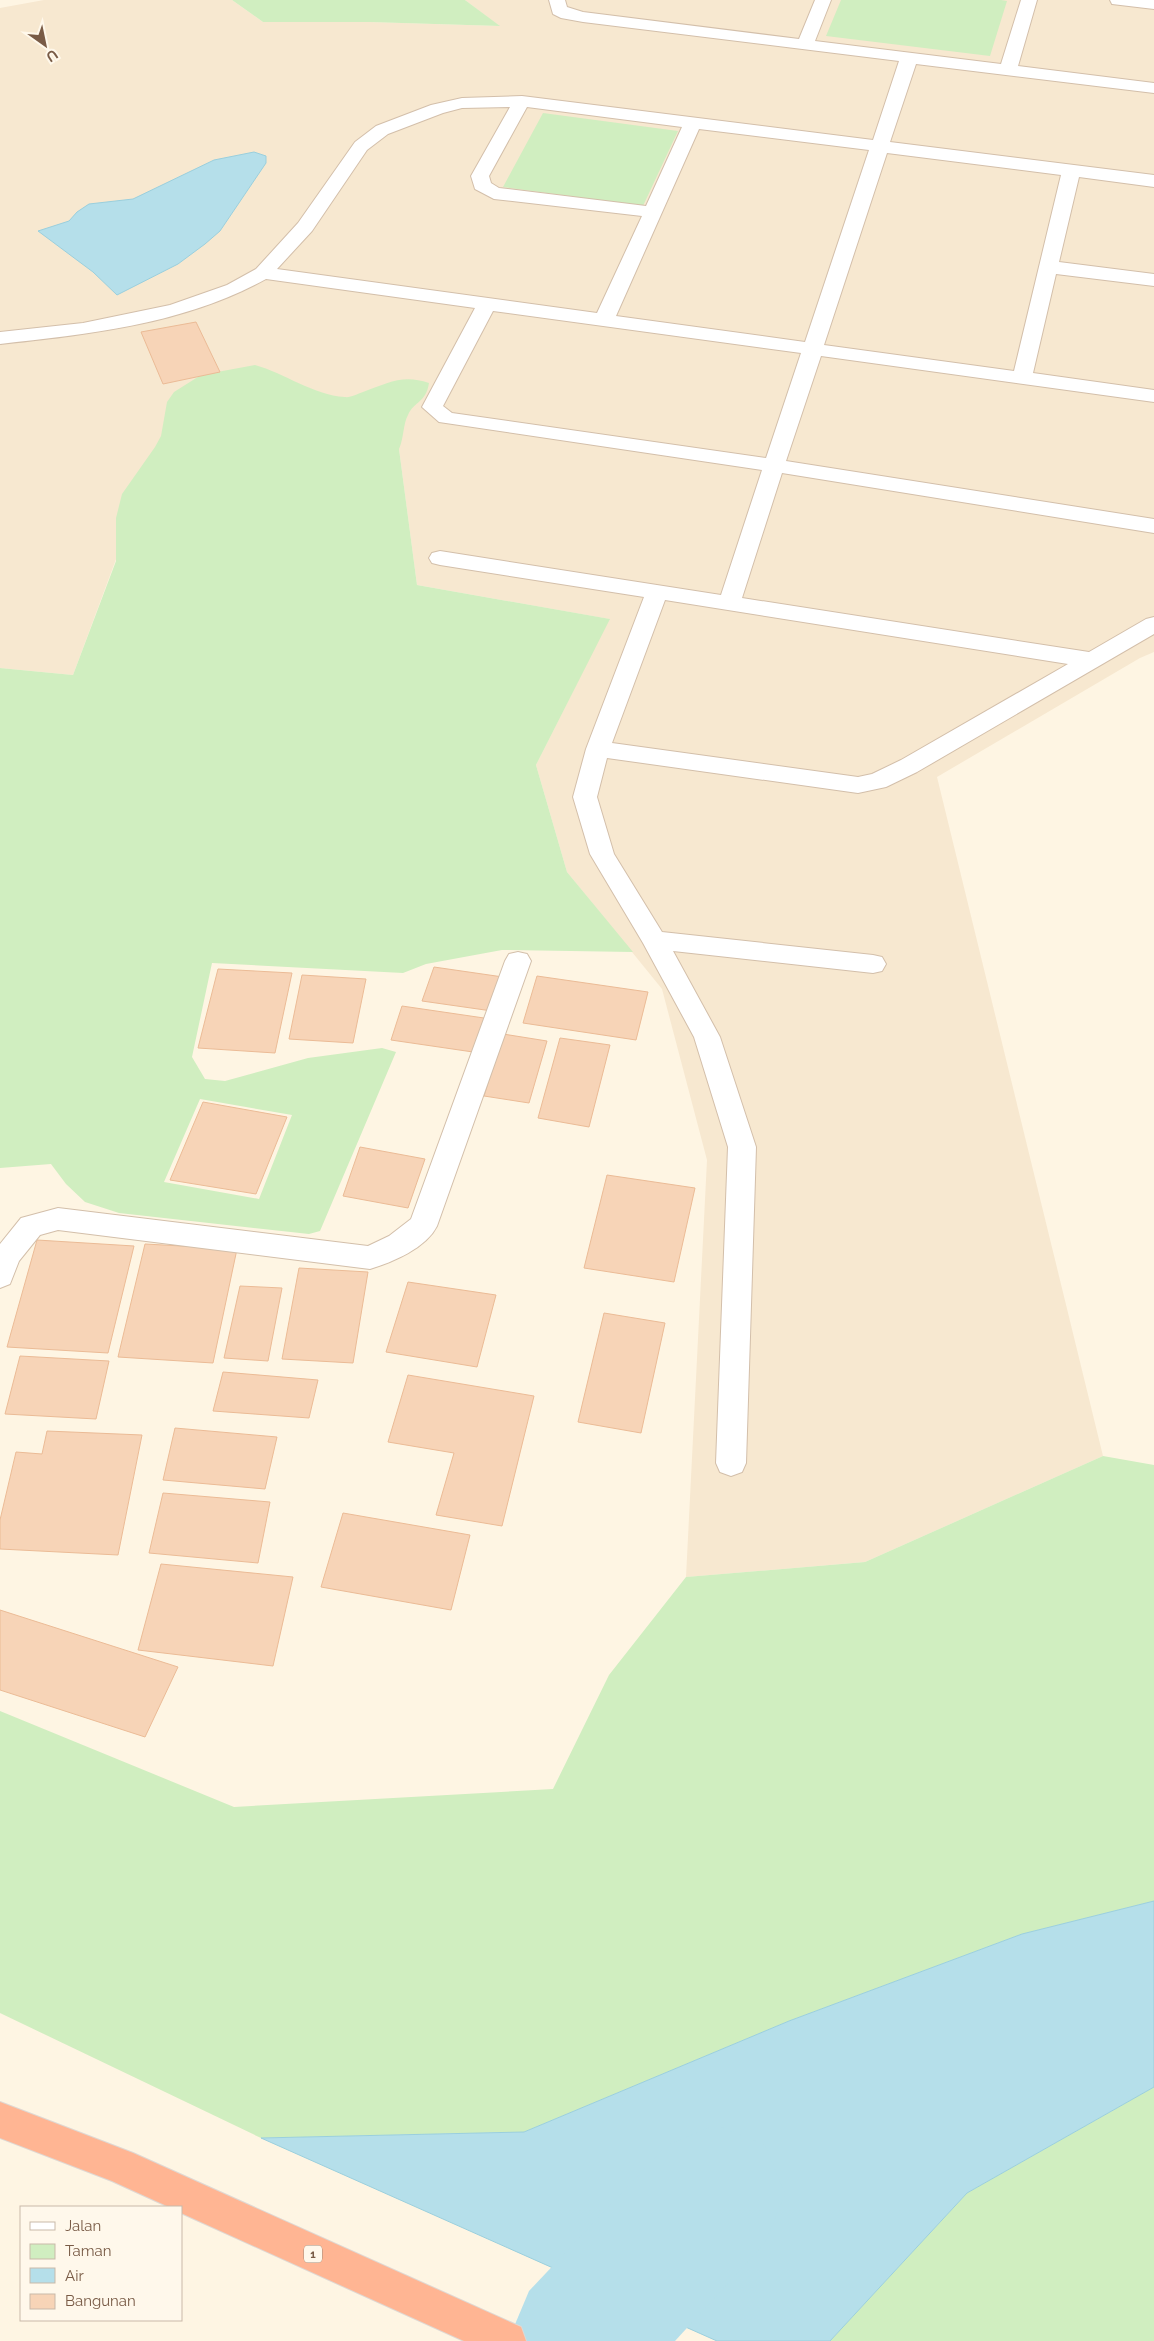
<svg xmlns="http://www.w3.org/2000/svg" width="1154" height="2341" viewBox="0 0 1154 2341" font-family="Raleway,sans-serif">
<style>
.residential{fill:#f7e8d0}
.green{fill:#d0eec0;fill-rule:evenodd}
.water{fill:#b5dfea;stroke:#9acfdd}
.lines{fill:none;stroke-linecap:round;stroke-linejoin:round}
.river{fill:#b5dfea;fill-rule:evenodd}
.building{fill:#f7d4b7;stroke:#ebbb96}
.street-casing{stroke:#d3bfaa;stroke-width:2}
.highway-casing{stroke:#dfd8d3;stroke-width:2}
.street{fill:#fff;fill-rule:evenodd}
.highway{fill:#ffb593;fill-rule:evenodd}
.labels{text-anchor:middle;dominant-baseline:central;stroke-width:5;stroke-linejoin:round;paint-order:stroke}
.shield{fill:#fff8eb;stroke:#a18a78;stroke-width:1}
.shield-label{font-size:11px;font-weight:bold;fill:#795b46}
</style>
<rect width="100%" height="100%" fill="#fef5e3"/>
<path class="residential" d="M 44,0 L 232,0 L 263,22 L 369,22 L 499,26 L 465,0 L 1154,0 L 1154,652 L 1140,658 L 937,777 L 1103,1456 L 865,1562 L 686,1577 L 707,1160 L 662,989 L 567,872 L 536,765 L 609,619 L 417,585 L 399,449 L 170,414 L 73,675 L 0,668 L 0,8 Z"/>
<path class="green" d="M 232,0 L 465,0 L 500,26 L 369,22 L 263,22 Z
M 841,0 L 1001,0 L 1007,1 L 990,56 L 826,36 Z
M 543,113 L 678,131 L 643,206 L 503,187 Z
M 255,365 C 284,373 313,395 345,397 C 350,398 357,394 363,392 C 388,383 403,374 429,383 C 426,403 414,401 408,415 C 403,424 404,438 399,449 L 417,585 L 610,619 L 536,765 L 567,872 L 633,952 L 502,950 L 426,964 L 403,973 L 212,963 L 192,1057 L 205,1079 L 225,1081 L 308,1058 L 382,1048 L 396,1052 L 320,1231 L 309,1234 L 119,1213 L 85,1202 L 66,1184 L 51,1164 L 0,1168 L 0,668 L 73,675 L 116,561 L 116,518 L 122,494 L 155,447 L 161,436 L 167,402 L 174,392 L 201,375 ZM 200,1099 L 292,1115 L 259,1199 L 164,1182 Z
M 1103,1456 L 1154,1465 L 1154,1901 L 1022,1934 L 789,2021 L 524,2132 L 261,2138 L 0,2013 L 0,1711 L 234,1807 L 553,1789 L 609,1675 L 686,1577 L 865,1562 Z
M 1154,2087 L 1154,2341 L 830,2341 L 967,2193 Z"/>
<path class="water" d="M 254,152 L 266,156 L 266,163 L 220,231 L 205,244 L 178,264 L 117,295 L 93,272 L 38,231 L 69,221 L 77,212 L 89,204 L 133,199 L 214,160 Z
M 1154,1901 L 1154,2087 L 967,2193 L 830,2341 L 717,2341 L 261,2138 L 524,2132 L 789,2021 L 1022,1934 Z"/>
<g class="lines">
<path class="river" d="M 716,2125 L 765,2145 L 785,2194 L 765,2243 L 675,2341 L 508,2341 L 529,2291 L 667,2145 Z"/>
</g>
<path class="building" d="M 196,322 L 220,372 L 163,384 L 141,332 Z
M 434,967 L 503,977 L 492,1011 L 422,1001 Z
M 218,969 L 292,973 L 275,1053 L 198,1048 Z
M 302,975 L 366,979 L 353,1043 L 289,1039 Z
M 537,976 L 648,992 L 636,1040 L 523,1023 Z
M 402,1006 L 484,1018 L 473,1052 L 391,1040 Z
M 503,1034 L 547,1041 L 529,1103 L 484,1096 Z
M 560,1038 L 610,1045 L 589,1127 L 538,1118 Z
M 203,1102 L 287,1117 L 256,1194 L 170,1180 Z
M 360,1147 L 425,1159 L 408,1208 L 343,1196 Z
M 607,1175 L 695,1188 L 674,1282 L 584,1268 Z
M 37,1240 L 134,1246 L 108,1353 L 7,1347 Z
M 145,1244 L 237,1249 L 213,1363 L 118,1357 Z
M 299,1268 L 368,1272 L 353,1363 L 282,1359 Z
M 408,1282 L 496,1295 L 477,1367 L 386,1352 Z
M 240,1286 L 282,1288 L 268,1361 L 224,1358 Z
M 604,1313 L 665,1323 L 641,1433 L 578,1422 Z
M 20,1356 L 109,1361 L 96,1419 L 5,1414 Z
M 223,1372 L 318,1380 L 309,1418 L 213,1411 Z
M 408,1375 L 534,1396 L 502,1526 L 436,1515 L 454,1453 L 388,1442 Z
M 175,1428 L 277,1437 L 265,1489 L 163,1480 Z
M 47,1431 L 142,1435 L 118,1555 L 0,1549 L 0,1520 L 16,1452 L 42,1454 Z
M 163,1493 L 270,1502 L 258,1563 L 149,1553 Z
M 343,1513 L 470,1535 L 451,1610 L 321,1587 Z
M 161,1564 L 293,1577 L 273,1666 L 138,1650 Z
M 0,1610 L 178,1667 L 145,1737 L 0,1690 Z"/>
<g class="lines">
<defs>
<path id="street" d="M 549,0 L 565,0 L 567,7 L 583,12 L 799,39 L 815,0 L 831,0 L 815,41 L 1001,64 L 1021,0 L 1037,0 L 1018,66 L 1154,83 L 1154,93 L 916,64 L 890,142 L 1154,175 L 1154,187 L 1079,177 L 1059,262 L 1154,274 L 1154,286 L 1056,274 L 1033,373 L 1154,390 L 1154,402 L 821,356 L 786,461 L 1154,519 L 1154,533 L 782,473 L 742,598 L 1089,652 L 1146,619 L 1154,617 L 1154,634 L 917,772 L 886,787 L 858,793 L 607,758 L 597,797 L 614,854 L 662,932 L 873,955 L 882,957 L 886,964 L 882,971 L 873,973 L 673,951 L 720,1037 L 756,1147 L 746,1463 L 742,1472 L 731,1476 L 720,1472 L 716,1463 L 728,1147 L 694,1037 L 643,943 L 590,854 L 573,797 L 586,749 L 644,597 L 440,565 L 432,563 L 429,558 L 432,553 L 440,551 L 721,595 L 762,470 L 439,422 L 422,407 L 475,308 L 266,279 C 185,324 91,334 0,344 L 0,332 L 83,323 L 170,305 L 227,285 L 256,269 L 298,223 L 355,142 L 376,126 L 431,105 L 462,98 L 522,96 L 873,140 L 899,61 L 583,22 L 561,18 L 553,14 ZM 510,107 L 471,176 L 475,189 L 494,199 L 642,216 L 597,313 L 277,269 L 312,231 L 367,150 L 388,134 L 443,113 L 462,108 ZM 527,107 L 682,127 L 646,206 L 499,188 L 491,183 L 489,176 ZM 699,129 L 869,150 L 805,342 L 616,316 ZM 887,153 L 1061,175 L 1014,371 L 824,345 ZM 493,311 L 801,353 L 766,458 L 452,413 L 443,406 ZM 665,600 L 1068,664 L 901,760 L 872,774 L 858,777 L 612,743 Z
M 1110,0 L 1154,0 L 1154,9 L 1112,4 Z
M 518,952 L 527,954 L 531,961 L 437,1226 C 426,1248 393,1262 370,1269 L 58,1230 L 40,1235 L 19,1261 L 10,1284 L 0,1288 L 0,1244 L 21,1218 L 58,1208 L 368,1246 L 389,1236 L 411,1219 L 505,961 L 509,954 Z"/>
<path id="highway" d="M 0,2102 L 133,2153 L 521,2327 L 526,2341 L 464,2341 L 181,2213 L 181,2207 L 169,2207 L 112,2181 L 0,2138 Z"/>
</defs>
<use href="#street" class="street-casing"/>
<use href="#highway" class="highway-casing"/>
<use href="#street" class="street"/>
<use href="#highway" class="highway"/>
</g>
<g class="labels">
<rect class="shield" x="304" y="2245.5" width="18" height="17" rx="4"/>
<g class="shield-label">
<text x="313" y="2254">1</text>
</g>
</g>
<rect x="20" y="2206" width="162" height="115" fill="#fff8eb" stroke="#c9b9a9"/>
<rect x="30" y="2222" width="25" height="8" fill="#ffffff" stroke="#c9b9a9"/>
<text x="65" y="2231" font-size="15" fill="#795b46">Jalan</text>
<rect x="30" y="2244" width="25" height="15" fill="#d0eec0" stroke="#c9b9a9"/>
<text x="65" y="2256" font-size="15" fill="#795b46">Taman</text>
<rect x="30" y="2268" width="25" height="15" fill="#b5dfea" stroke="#c9b9a9"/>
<text x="65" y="2281" font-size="15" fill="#795b46">Air</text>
<rect x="30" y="2294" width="25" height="15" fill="#f7d4b7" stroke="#c9b9a9"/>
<text x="65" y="2306" font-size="15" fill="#795b46">Bangunan</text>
<g transform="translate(45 45) rotate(147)" stroke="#fff8eb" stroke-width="4" paint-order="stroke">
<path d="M0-4L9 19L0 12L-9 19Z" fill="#795b46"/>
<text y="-8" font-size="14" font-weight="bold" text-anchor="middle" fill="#795b46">U</text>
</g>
</svg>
